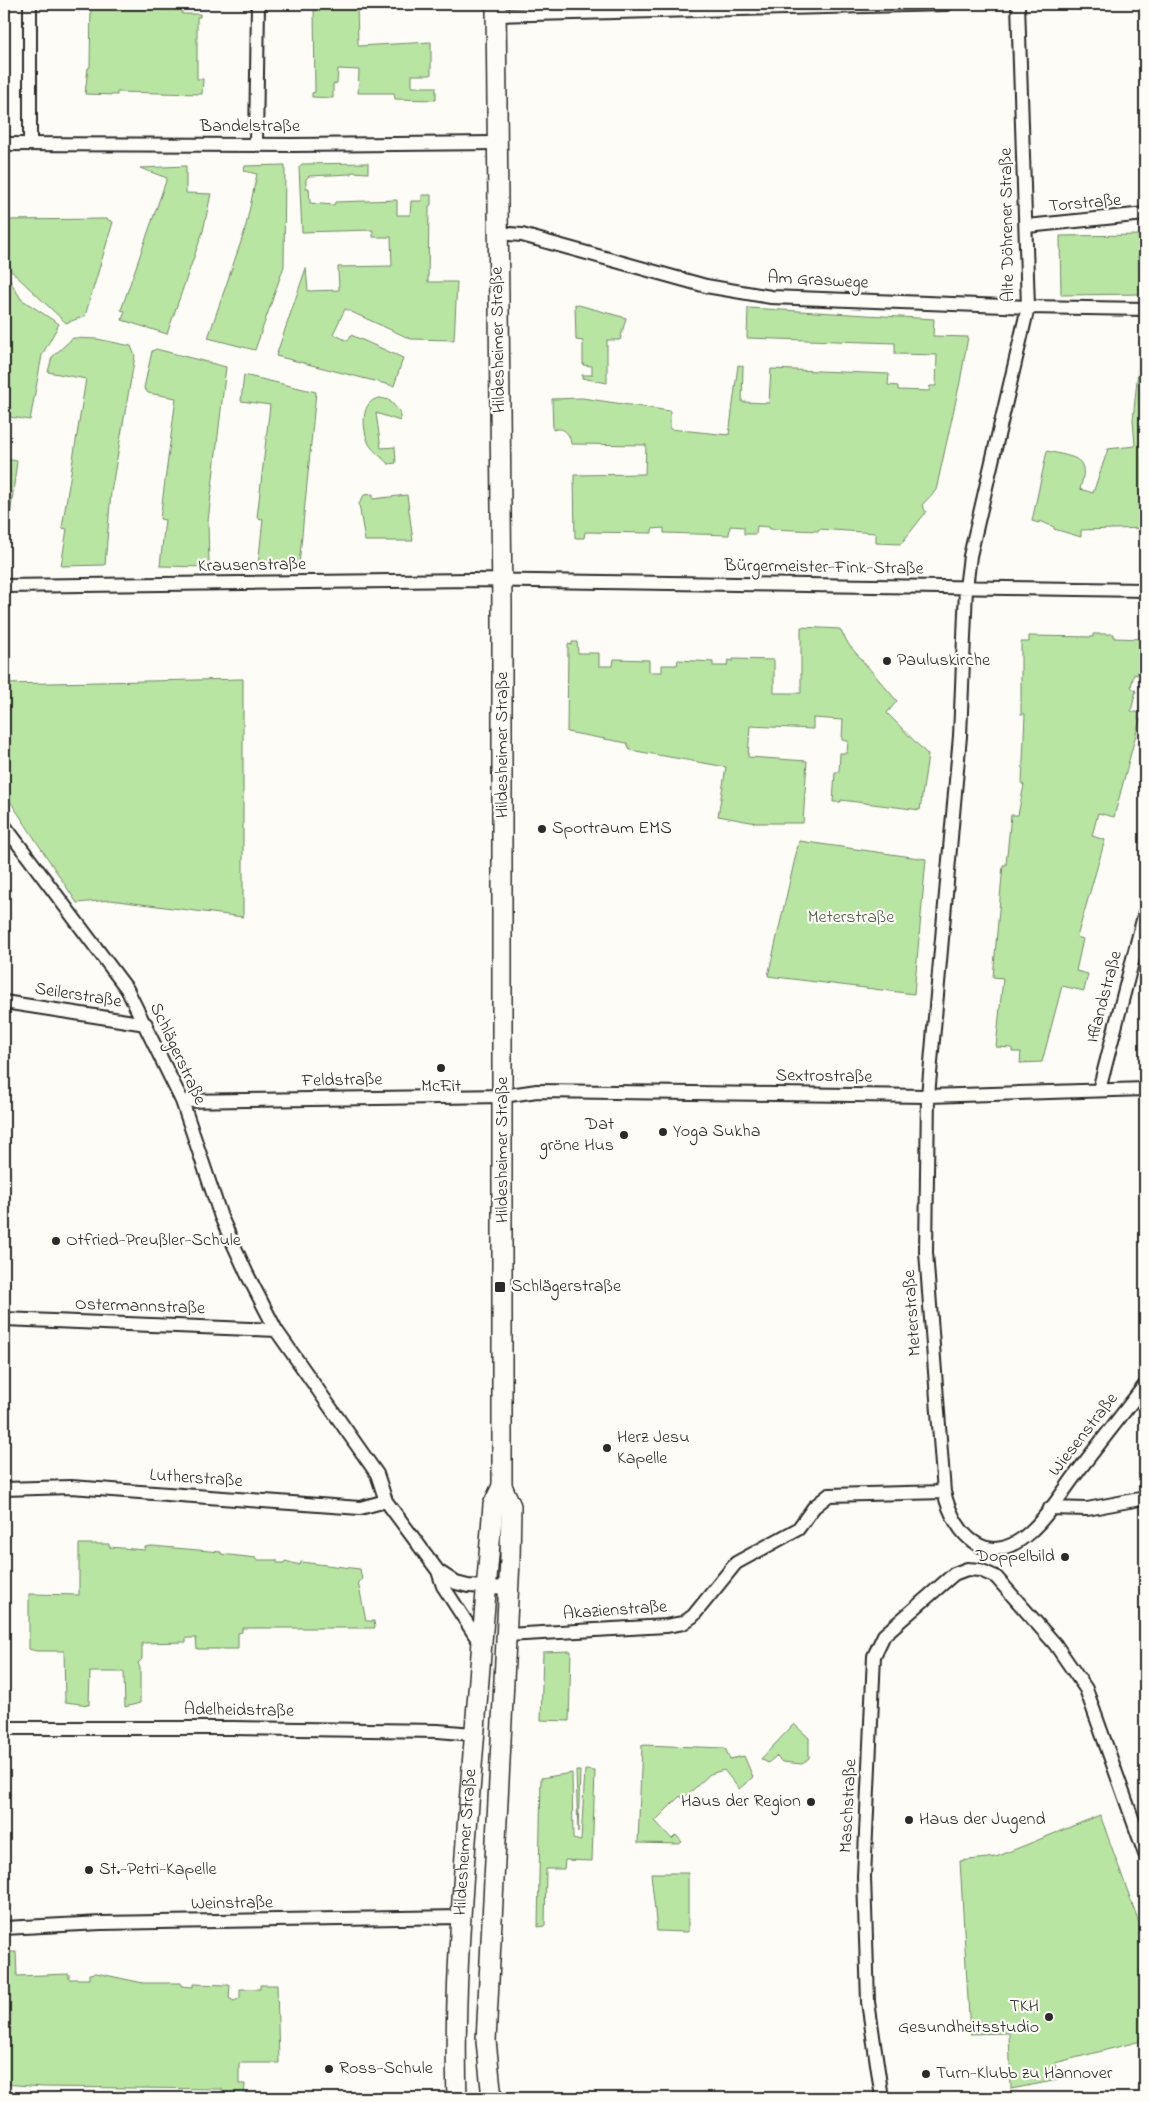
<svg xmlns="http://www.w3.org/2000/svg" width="1149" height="2102" viewBox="0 0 1149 2102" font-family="'Indie Flower',sans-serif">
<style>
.green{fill:#b9e5a3;stroke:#728867}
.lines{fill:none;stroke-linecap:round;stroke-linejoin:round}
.minor-casing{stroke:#2b2b2b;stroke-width:16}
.secondary-casing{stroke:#2b2b2b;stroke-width:22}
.minor{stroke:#fdfcf7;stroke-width:12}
.secondary{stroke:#fdfcf7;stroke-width:19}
.poi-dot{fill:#2b2b2b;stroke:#fdfcf7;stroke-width:2}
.labels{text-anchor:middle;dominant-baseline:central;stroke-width:4.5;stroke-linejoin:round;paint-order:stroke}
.street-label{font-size:18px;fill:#2b2b2b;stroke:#fdfcf7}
.poi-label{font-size:18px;fill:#2b2b2b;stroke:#fdfcf7;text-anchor:start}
.park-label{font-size:18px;fill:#4e5a49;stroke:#fdfcf7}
</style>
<rect width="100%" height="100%" fill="#fdfcf7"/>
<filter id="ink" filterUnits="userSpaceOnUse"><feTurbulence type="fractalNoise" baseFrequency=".02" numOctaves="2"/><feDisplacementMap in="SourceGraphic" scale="10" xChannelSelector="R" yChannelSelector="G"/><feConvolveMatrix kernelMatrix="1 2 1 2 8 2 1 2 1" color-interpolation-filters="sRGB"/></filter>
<g filter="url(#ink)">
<path class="green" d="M 91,4 L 182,4 L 182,14 L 200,14 L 200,17 L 197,17 L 197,79 L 203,79 L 202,94 L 117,92 L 117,95 L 85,94 L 88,68 L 90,67 Z
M 314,4 L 357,4 L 358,46 L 431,42 L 431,75 L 412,75 L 412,87 L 436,87 L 436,100 L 395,99 L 394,93 L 358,93 L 359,70 L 338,69 L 337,83 L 333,84 L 333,98 L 312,97 L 312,93 L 315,92 Z
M 368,163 L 368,173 L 351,172 L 351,174 L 309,176 L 306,179 L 306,188 L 309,188 L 310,203 L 334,205 L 335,202 L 397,200 L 397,215 L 410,215 L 411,201 L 422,201 L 422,195 L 431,195 L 431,205 L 429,206 L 428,282 L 457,282 L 454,340 L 411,339 L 345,309 L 333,334 L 348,341 L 351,335 L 403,358 L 394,386 L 276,356 L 306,268 L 308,291 L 339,290 L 338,267 L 392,266 L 391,237 L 373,237 L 373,230 L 302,232 L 299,167 L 302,164 Z
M 285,165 L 284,266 L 255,350 L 208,338 L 245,230 L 257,174 L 244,171 L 245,166 Z
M 186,166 L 186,193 L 211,194 L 203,231 L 167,334 L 122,320 L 125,311 L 121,310 L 167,178 L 140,168 Z
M 106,219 L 113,222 L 85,316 L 66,323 L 8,268 L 4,260 L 4,220 Z
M 1145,235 L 1145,294 L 1061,295 L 1060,236 Z
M 4,271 L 21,299 L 59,324 L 42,355 L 30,420 L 4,416 Z
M 575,304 L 626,318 L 620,340 L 607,340 L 607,383 L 582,378 L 582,375 L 592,375 L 592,366 L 583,365 L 583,341 L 576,340 Z
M 748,308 L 934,319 L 933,336 L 968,337 L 960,382 L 936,490 L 922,505 L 926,512 L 901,544 L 876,543 L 876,533 L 819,529 L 818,531 L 770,529 L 769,527 L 757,526 L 756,534 L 744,534 L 744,527 L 730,526 L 729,535 L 664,533 L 664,528 L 652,529 L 652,533 L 585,532 L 584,538 L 575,538 L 574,475 L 645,474 L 646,445 L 571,444 C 570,434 564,426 553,430 L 552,399 L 582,398 L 670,411 L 670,429 L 729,435 L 738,365 L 743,366 L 742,402 L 769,403 L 771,369 L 889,374 L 888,385 L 898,386 L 898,390 L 929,391 L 930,386 L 936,386 L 937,355 L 895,354 L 895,343 L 747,338 Z
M 73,338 L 97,339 L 131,346 L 135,356 L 111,492 L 105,565 L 61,566 L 67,529 L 62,528 L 86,379 L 48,372 L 52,357 Z
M 156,349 L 226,367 L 208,521 L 209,567 L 160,566 L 165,520 L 160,519 L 176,398 L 148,393 L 144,388 L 152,351 Z
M 1139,360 L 1145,360 L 1145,528 L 1081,530 L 1081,537 L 1054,529 L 1054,527 L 1040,521 L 1039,523 L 1032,521 L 1047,451 C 1077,458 1090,457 1080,489 L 1093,493 L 1108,449 L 1135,446 L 1133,420 Z
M 244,375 L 316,392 L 299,565 L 258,566 L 263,519 L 257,518 L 270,405 L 241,401 Z
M 380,398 L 389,400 L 400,412 L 400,421 L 376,413 L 381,448 L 395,447 L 396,463 L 388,464 C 383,458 373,451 369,444 C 362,429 360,400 380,398 Z
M 4,459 L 17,461 L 8,533 L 4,532 Z
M 373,494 L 373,499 L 407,495 L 413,541 L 365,541 L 359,504 L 364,495 Z
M 801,627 L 840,629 L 849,645 L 897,701 L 887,713 L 928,755 L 920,810 L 841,800 L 841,802 L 833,802 L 835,772 L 839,772 L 840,753 L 847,753 L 848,741 L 842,740 L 843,720 L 813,718 L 813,729 L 750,726 L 748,757 L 807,761 L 803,823 L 756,823 L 718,816 L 726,767 L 630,750 L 627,743 L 567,732 L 568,644 L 572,645 L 572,642 L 577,642 L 578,653 L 599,653 L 599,666 L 613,666 L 614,659 L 649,660 L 649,672 L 662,672 L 662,665 L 677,665 L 678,660 L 713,662 L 713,666 L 727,666 L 728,660 L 733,661 L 733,659 L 774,660 L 774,693 L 801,693 Z
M 1093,634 L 1114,634 L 1114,638 L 1145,639 L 1145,662 L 1141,661 L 1137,675 L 1134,674 L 1131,687 L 1136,691 L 1131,711 L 1139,713 L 1138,719 L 1140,719 L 1114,817 L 1098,813 L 1092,836 L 1105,840 L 1077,937 L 1083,939 L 1076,971 L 1088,974 L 1084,991 L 1062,986 L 1042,1062 L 1020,1063 L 1021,1052 L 1012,1052 L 1012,1048 L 996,1047 L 1003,978 L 993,977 L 1003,865 L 1006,865 L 1011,815 L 1018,815 L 1024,785 L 1022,784 L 1025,714 L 1021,714 L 1021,642 L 1029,642 L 1029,636 L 1093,637 Z
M 243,679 L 243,917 L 110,900 L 77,903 L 4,792 L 4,684 Z
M 799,841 L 926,859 L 914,994 L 768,976 Z
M 79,1544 L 109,1544 L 109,1547 L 145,1550 L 145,1547 L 152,1546 L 221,1552 L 221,1554 L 256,1558 L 256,1560 L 277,1560 L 277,1563 L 284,1563 L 285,1561 L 300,1565 L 301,1562 L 360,1569 L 362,1580 L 358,1582 L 366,1621 L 374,1621 L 375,1628 L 242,1628 L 242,1632 L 238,1633 L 238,1649 L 197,1649 L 196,1638 L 186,1638 L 186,1642 L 142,1643 L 142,1659 L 138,1663 L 140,1668 L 140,1703 L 125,1707 L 124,1672 L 90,1672 L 89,1705 L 65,1702 L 64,1651 L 36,1651 L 29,1649 L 29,1594 L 79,1595 Z
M 571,1651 L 569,1721 L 541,1720 L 543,1652 Z
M 794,1724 L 809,1738 L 809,1758 L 802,1764 L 782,1762 L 776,1756 L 768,1763 L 761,1759 Z
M 642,1745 L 725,1748 L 730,1759 L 744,1756 L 753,1777 L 739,1789 L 724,1770 L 710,1774 L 683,1799 L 680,1796 L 655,1821 L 672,1839 L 676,1835 L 682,1842 L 679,1844 L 638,1843 Z
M 585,1770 L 595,1771 L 592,1861 L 565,1860 L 564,1869 L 546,1869 L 545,1926 L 538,1927 L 541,1778 L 572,1773 L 573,1839 L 581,1841 Z
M 576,1771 L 580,1771 L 578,1833 Z
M 1100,1815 L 1145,1939 L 1145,2040 L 1055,2063 L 1058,2080 L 1011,2089 L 1009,2033 L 970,2034 L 960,1861 L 996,1857 Z
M 651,1873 L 688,1873 L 688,1932 L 657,1931 Z
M 4,1952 L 16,1952 L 17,1976 L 69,1974 L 69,1979 L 89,1979 L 89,1974 L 96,1973 L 143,1983 L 181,1983 L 181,1986 L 193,1987 L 193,1984 L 230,1985 L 229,1998 L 234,2001 L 240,1998 L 240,1989 L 260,1989 L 260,1985 L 277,1985 L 279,2063 L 239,2063 L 239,2084 L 245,2084 L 244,2098 L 222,2096 L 222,2089 L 43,2087 L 4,2084 Z"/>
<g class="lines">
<defs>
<path id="minor" d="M 1018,4 L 1028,307 L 970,556 L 966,588 L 960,736 L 928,1096 L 926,1252 L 944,1492 C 955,1536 988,1571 1030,1532 C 1050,1514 1065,1488 1082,1466 C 1103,1439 1124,1412 1145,1385
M 496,15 L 947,4
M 30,143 L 30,4
M 4,144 L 293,145 L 497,143
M 256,144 L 258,4
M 1027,226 L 1145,214
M 497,233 L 522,235 L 706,286 L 771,297 L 1028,307 L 1145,309
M 4,586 L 472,580 L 1145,590
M 4,825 L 127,989 L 182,1101 L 221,1217 L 247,1274 L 276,1330 L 377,1474 L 386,1501 L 438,1571 L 456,1583 L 468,1586 L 509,1588
M 4,1002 L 146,1024
M 1099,1090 L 1145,912
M 182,1101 L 503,1096 L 537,1091 L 928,1096 L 1145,1089
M 4,1319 L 276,1330
M 4,1489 L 71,1487 L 360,1508 L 386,1501
M 1050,1508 L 1087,1509 L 1145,1498
M 438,1571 L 443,1586 L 480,1643
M 507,1635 L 666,1626 L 683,1623 L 693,1616 L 736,1563 L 798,1529 L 814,1507 L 829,1495 L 944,1492
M 4,1728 L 233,1728 L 438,1731 L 473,1734
M 4,1928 L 101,1923 L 461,1917
M 882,2098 L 868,2002 L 864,1877 L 874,1656 L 884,1635 L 954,1574 L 967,1569 L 980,1570 L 996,1577 L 1055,1644 L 1086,1689 L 1145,1854"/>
<g id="secondary">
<path id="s1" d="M 457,2098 C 454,2012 460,1927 466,1841 C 474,1729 483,1617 493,1505 L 502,1486 L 502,607 L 496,4"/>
<path d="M 492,2098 L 486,2041 L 510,1560 L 511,1506 L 502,1486"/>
</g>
</defs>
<use href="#minor" class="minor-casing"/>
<use href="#secondary" class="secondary-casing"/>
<use href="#minor" class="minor"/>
<use href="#secondary" class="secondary"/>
</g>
</g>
<g class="poi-dot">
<circle cx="887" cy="661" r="5"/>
<circle cx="542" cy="829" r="5"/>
<circle cx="441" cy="1068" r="5"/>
<circle cx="663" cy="1132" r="5"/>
<circle cx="624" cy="1135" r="5"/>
<circle cx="56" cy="1241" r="5"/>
<rect x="494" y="1281" width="12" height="12" rx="2.5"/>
<circle cx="607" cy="1448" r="5"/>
<circle cx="1065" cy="1557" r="5"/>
<circle cx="811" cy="1802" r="5"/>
<circle cx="909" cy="1820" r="5"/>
<circle cx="89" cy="1870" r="5"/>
<circle cx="1049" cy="2017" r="5"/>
<circle cx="329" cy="2069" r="5"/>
<circle cx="926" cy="2074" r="5"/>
</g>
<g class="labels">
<g class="street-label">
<text x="250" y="127">Bandelstraße</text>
<text transform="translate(1085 204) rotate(-5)">Torstraße</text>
<text transform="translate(1008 225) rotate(-91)">Alte Döhrener Straße</text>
<text transform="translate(818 281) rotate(3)">Am Graswege</text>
<text transform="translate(499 340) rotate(-91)">Hildesheimer Straße</text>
<text transform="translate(252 566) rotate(-1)">Krausenstraße</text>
<text transform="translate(824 568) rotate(1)">Bürgermeister-Fink-Straße</text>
<text transform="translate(503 745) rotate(-90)">Hildesheimer Straße</text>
<text transform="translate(78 996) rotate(9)">Seilerstraße</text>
<text transform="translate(1105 997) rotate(-75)">Ifflandstraße</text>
<text transform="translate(177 1054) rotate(65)">Schlägerstraße</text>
<text transform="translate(824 1077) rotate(1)">Sextrostraße</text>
<text transform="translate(342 1081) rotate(-1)">Feldstraße</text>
<text transform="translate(503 1150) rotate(-90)">Hildesheimer Straße</text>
<text transform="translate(140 1307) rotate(2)">Ostermannstraße</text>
<text transform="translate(913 1313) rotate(-94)">Meterstraße</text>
<text transform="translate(1084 1435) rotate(-52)">Wiesenstraße</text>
<text transform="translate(196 1479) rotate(4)">Lutherstraße</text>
<text transform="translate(615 1611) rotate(-4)">Akazienstraße</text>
<text transform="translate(239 1711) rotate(1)">Adelheidstraße</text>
<text transform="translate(849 1806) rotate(-87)">Maschstraße</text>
<text stroke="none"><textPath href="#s1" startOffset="256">Hildesheimer Straße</textPath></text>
<text transform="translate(232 1904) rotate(-1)">Weinstraße</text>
</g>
<g class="poi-label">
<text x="897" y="661">Pauluskirche</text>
<text x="552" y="829">Sportraum EMS</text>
<text x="441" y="1087" text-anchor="middle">McFit</text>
<text x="614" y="1125" text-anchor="end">Dat<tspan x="614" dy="21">gröne Hus</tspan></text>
<text x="673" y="1132">Yoga Sukha</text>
<text x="66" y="1241">Otfried-Preußler-Schule</text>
<text x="511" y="1287">Schlägerstraße</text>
<text x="617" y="1438">Herz Jesu<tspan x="617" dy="21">Kapelle</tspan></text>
<text x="1055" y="1557" text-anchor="end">Doppelbild</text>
<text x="801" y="1802" text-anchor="end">Haus der Region</text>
<text x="919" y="1820">Haus der Jugend</text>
<text x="99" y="1870">St.-Petri-Kapelle</text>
<text x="1039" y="2007" text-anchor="end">TKH<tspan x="1039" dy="21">Gesundheitsstudio</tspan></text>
<text x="339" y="2069">Ross-Schule</text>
<text x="936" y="2074">Turn-Klubb zu Hannover</text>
</g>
<g class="park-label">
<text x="851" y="918">Meterstraße</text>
</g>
</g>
<rect width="1149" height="2102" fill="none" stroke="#fdfcf7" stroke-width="20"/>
<rect x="10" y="10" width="1129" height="2082" fill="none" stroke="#2b2b2b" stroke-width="2" filter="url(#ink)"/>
</svg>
